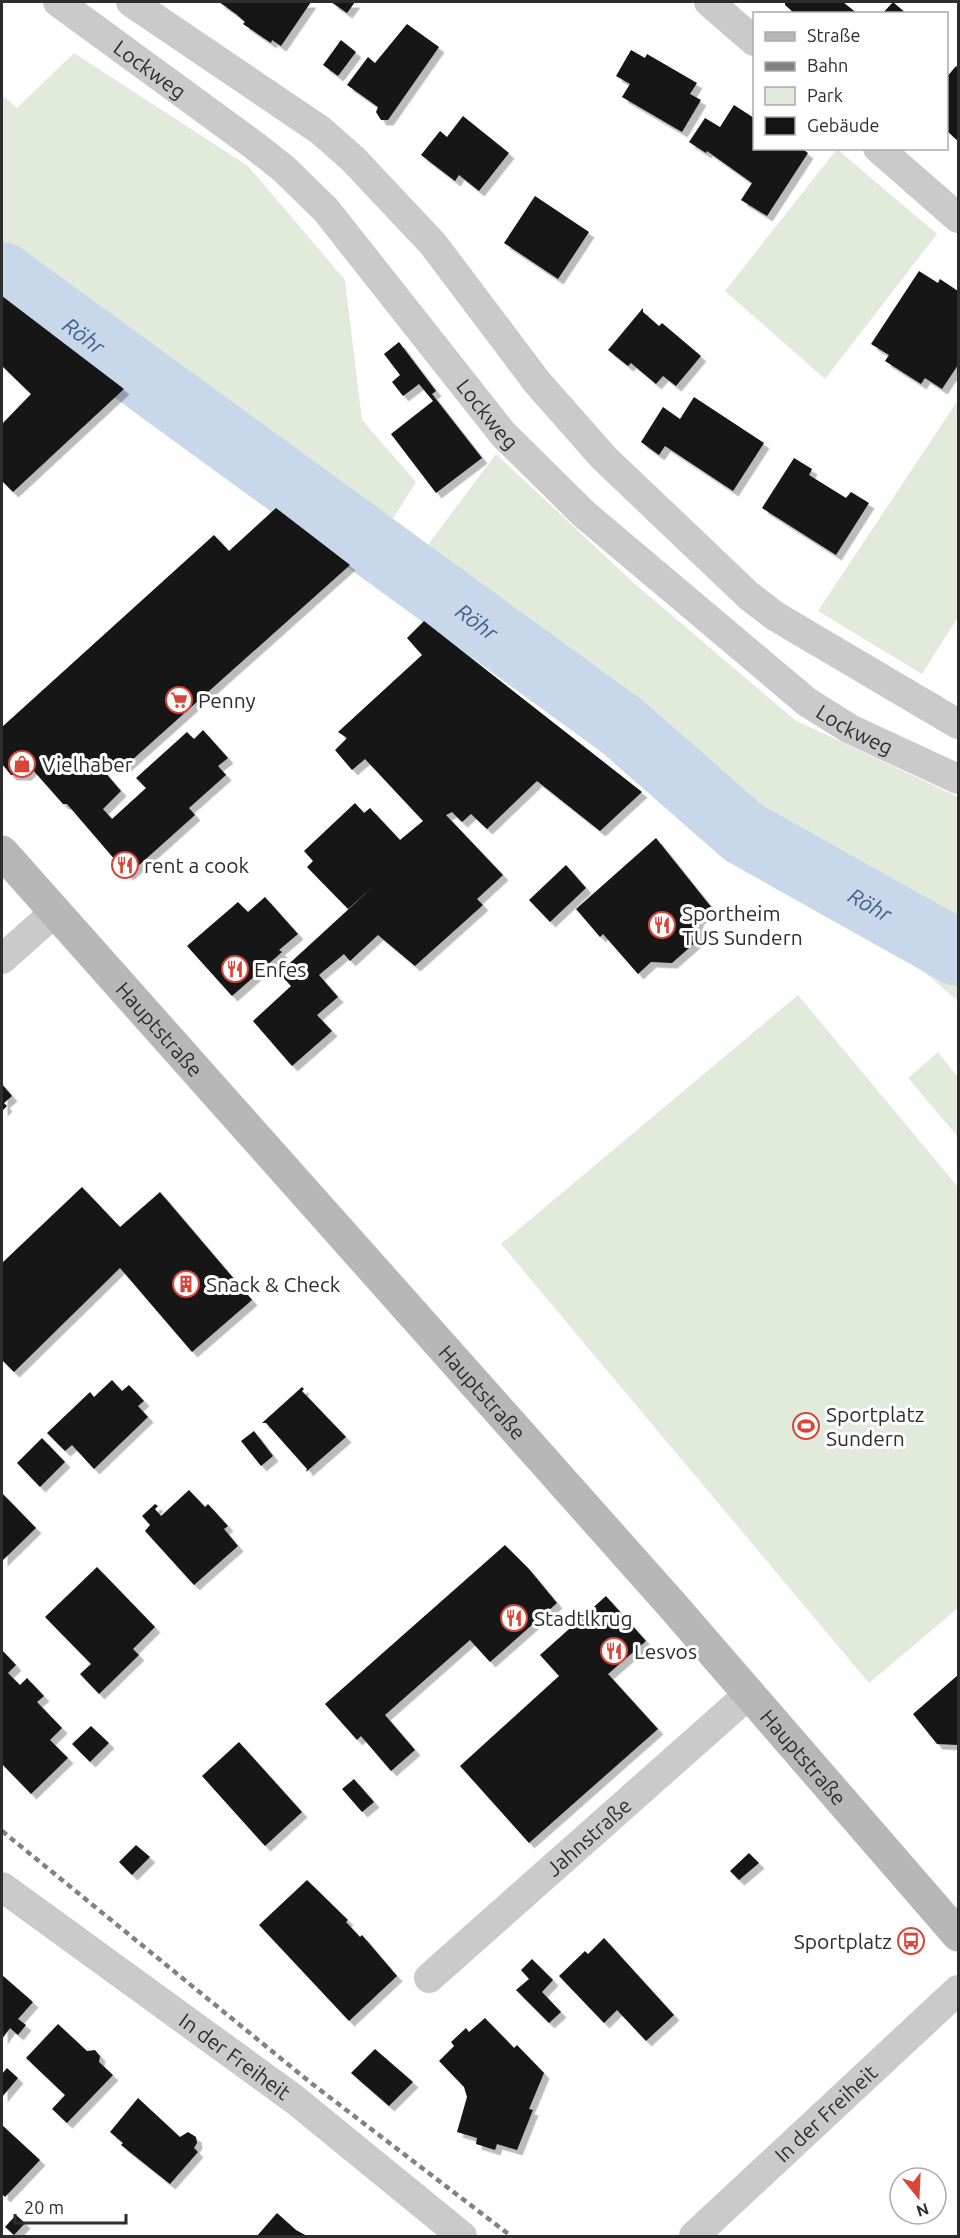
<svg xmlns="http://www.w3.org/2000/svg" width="960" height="2238" viewBox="0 0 960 2238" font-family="Ubuntu,sans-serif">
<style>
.green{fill:#e1eadb}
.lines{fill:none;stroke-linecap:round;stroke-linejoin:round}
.river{stroke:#c8d7e9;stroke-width:66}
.building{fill:#141414;filter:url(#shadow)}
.street{stroke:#cacaca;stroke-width:30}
.secondary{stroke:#b7b7b7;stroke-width:33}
.rail{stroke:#828282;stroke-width:4.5;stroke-dasharray:6 4.5;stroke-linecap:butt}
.labels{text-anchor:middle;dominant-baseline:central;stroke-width:6;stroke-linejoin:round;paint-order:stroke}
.street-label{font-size:21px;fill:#2d2d2d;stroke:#fff}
.poi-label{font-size:21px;fill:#2d2d2d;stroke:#fff;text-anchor:start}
.water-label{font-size:22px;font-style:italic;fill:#40628a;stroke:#fff}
</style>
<defs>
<filter id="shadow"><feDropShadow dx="5.5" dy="5.5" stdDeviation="0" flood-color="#0004"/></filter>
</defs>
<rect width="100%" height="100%" fill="#fff"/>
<path class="green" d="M 74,53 L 248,166 L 345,280 L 362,420 L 416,482 L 387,528 L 162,379 L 35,284 L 2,263 L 2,95 L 17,108 Z
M 837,149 L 937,234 L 825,379 L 725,291 Z
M 958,400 L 958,617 L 922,674 L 818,611 Z
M 496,454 L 635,584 L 795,720 L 958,797 L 958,1001 L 916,965 L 700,836 L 403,578 Z
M 798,995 L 958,1187 L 958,1608 L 869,1683 L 501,1244 Z
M 938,1052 L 958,1077 L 958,1137 L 908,1078 Z"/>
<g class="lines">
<path class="river" id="s1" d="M 2,275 L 623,727 L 744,833 L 958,953"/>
</g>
<path class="building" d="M 219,2 L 311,2 L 281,46 L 272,40 L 271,43 L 243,24 L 245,22 L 236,14 Z
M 331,2 L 355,2 L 347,13 Z
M 785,2 L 843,2 L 858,14 L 793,12 L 785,5 Z
M 893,2 L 907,14 L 882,14 Z
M 407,24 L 439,47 L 388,120 L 381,120 L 376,112 L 378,107 L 347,85 L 368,57 L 375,63 Z
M 341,40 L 356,52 L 338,76 L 323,65 Z
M 631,50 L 645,58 L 647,54 L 697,83 L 690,94 L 701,100 L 682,132 L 622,97 L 630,84 L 616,76 Z
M 956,66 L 958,68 L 958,141 L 946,130 L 946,78 Z
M 734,105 L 754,118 L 754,148 L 801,148 L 808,153 L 767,216 L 741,200 L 752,183 L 707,151 L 706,153 L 689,142 L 705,118 L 720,127 Z
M 463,116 L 509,153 L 479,191 L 459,175 L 455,181 L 421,155 L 440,131 L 447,137 Z
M 535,196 L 589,232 L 558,279 L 504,243 Z
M 919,271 L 938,283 L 940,279 L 958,291 L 958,365 L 942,389 L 925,378 L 921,384 L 885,361 L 889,355 L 871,344 Z
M 2,296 L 124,389 L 13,492 L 2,481 L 2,424 L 31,394 L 2,366 Z
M 643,308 L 643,312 L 659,326 L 662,323 L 701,356 L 676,386 L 663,376 L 656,384 L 631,363 L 628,366 L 608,350 Z
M 399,342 L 436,391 L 432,394 L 482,458 L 436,493 L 391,434 L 433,401 L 419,384 L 403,396 L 392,382 L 400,375 L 384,354 Z
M 694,397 L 764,443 L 733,491 L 665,446 L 659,455 L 641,442 L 663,407 L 680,419 Z
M 794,458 L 812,469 L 809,475 L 846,498 L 851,492 L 869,503 L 836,555 L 762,508 Z
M 276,508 L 350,565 L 122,769 L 113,761 L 103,770 L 121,791 L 103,809 L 112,819 L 146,788 L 136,778 L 187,732 L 194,739 L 203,730 L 228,758 L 218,766 L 226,775 L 189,808 L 195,815 L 128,875 L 67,804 L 63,804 L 32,769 L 26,775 L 11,775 L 2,764 L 2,727 L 214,535 L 229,551 Z
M 424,621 L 642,792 L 600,831 L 537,781 L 487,829 L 471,814 L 462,822 L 452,812 L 446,815 L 503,875 L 477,899 L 483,905 L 415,966 L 378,935 L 350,961 L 344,954 L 319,975 L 338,997 L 317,1015 L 332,1031 L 292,1066 L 253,1021 L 291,986 L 279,973 L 376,884 L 348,909 L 307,867 L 313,861 L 304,851 L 355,803 L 364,813 L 370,808 L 400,840 L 423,821 L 365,759 L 352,770 L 335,750 L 347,738 L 338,732 L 422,655 L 407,638 Z
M 656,838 L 712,908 L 698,920 L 697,941 L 672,963 L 651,962 L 638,974 L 603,934 L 600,937 L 576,909 Z
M 566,865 L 586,888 L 550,922 L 529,900 Z
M 265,897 L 298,934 L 279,950 L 282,952 L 232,996 L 187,946 L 238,902 L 248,912 Z
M 2,1084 L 12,1096 L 4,1103 L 7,1106 L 2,1111 Z
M 82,1187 L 120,1227 L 160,1192 L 252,1300 L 192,1352 L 120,1268 L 14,1372 L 2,1360 L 2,1263 Z
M 112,1380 L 122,1391 L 129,1385 L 144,1401 L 138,1406 L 148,1417 L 94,1469 L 72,1445 L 65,1451 L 47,1433 L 90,1392 L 94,1397 Z
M 302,1387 L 304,1389 L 302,1391 L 346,1437 L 306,1472 L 307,1469 L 266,1423 L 262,1423 Z
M 254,1431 L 273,1456 L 261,1466 L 241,1441 Z
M 42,1438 L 65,1462 L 40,1487 L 17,1463 Z
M 189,1490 L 205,1507 L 208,1504 L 228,1526 L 224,1529 L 238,1546 L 194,1585 L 145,1531 L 150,1525 L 142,1516 L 155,1504 L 158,1506 L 155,1509 L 161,1516 Z
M 2,1493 L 36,1528 L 2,1561 Z
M 505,1545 L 529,1569 L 557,1603 L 490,1662 L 470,1640 L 385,1715 L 415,1750 L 391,1771 L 361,1736 L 357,1740 L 325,1704 Z
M 97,1567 L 155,1627 L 133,1649 L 139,1655 L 99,1694 L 80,1674 L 91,1664 L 45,1617 Z
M 606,1596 L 646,1641 L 608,1674 L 658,1729 L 529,1843 L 460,1766 L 559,1676 L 540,1655 Z
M 2,1650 L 16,1665 L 8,1673 L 20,1685 L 27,1678 L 44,1696 L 37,1702 L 62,1728 L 50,1740 L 68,1758 L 31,1794 L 2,1764 Z
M 958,1675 L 958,1745 L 937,1744 L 913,1714 Z
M 91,1726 L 109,1743 L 90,1762 L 72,1744 Z
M 239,1742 L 302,1812 L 265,1846 L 202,1776 Z
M 354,1779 L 374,1802 L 362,1812 L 342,1789 Z
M 136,1845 L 150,1857 L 132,1875 L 119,1862 Z
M 749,1853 L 759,1863 L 739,1880 L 730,1871 Z
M 307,1880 L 348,1920 L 346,1922 L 360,1937 L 362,1935 L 397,1976 L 349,2021 L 259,1925 Z
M 604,1938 L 674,2015 L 646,2041 L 617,2010 L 604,2023 L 559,1976 L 585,1951 L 588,1954 Z
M 532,1959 L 553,1980 L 542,1992 L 561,2012 L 549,2023 L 516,1990 L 529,1979 L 521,1970 Z
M 2,1975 L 33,2002 L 18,2019 L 26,2025 L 18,2035 L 10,2028 L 2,2039 Z
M 485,2018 L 514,2048 L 517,2045 L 544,2073 L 529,2109 L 533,2110 L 517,2150 L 497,2144 L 495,2150 L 476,2144 L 477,2138 L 457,2132 L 467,2097 L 464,2087 L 439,2061 L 454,2046 L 451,2042 L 466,2028 L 469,2032 Z
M 58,2024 L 87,2051 L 95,2050 L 100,2056 L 99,2062 L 113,2075 L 67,2123 L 52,2109 L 65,2095 L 26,2058 Z
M 375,2049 L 413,2082 L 389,2106 L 351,2073 Z
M 7,2068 L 18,2078 L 2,2097 L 2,2074 Z
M 138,2098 L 180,2137 L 188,2132 L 196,2137 L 197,2143 L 194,2148 L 198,2152 L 170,2184 L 121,2145 L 123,2143 L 110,2132 Z
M 2,2125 L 40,2160 L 5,2197 L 2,2194 Z
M 277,2213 L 296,2230 L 307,2236 L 257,2236 Z
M 16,2215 L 25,2223 L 14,2235 L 5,2227 Z"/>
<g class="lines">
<g class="street">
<path id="s2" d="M 58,2 L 255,146 L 284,169 L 326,210 L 503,434 L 584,514 L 807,702 L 850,729 L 958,779"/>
<path d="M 131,2 L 320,130 L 353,159 L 433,244 L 537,382 L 604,458 L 749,596 L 775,616 L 958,724"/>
<path d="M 709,2 L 754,41"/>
<path d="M 878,148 L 958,218"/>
<path d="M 2,959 L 55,912"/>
<path id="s3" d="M 2,1887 L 294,2099 L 462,2236"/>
<path id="s4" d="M 429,1978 L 748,1695"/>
<path id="s5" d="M 694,2236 L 958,1990"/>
</g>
<path class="secondary" id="s6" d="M 2,852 L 672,1605 L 958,1935"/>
<path class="rail" d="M 2,1831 L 311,2083 L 511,2236"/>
</g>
<defs>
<symbol id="supermarket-ring" viewBox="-11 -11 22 22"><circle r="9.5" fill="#fff" stroke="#da4538" stroke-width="1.5"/><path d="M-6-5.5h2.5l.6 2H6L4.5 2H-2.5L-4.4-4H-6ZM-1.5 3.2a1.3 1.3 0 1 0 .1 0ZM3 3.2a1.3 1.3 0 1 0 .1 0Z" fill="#da4538"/></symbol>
<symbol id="shop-ring" viewBox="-11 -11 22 22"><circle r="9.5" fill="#fff" stroke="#da4538" stroke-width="1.5"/><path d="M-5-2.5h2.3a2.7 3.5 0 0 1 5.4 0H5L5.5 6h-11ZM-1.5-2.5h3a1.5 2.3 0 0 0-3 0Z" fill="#da4538"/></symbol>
<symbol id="restaurant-ring" viewBox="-11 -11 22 22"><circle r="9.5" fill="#fff" stroke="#da4538" stroke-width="1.5"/><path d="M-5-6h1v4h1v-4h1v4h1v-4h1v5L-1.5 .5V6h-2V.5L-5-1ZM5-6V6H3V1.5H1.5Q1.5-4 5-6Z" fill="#da4538"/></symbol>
<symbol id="building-ring" viewBox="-11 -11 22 22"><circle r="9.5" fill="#fff" stroke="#da4538" stroke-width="1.5"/><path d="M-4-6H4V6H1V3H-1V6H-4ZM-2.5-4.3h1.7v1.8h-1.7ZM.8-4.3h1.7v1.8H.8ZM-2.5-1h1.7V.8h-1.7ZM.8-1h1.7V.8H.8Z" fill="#da4538"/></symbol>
<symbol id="stadium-ring" viewBox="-11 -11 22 22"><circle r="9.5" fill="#fff" stroke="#da4538" stroke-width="1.5"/><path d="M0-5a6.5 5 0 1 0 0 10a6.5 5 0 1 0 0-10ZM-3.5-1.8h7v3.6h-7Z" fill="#da4538"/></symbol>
<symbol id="bus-ring" viewBox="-11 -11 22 22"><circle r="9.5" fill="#fff" stroke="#da4538" stroke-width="1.5"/><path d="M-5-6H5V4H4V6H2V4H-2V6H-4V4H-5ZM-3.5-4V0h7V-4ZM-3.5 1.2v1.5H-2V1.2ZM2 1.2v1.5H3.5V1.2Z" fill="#da4538"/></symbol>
</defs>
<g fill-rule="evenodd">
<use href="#supermarket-ring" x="164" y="685" width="30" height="30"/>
<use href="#shop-ring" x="7" y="749" width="30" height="30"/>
<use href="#restaurant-ring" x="110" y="850" width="30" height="30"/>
<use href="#restaurant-ring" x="647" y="910" width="30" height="30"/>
<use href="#restaurant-ring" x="220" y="954" width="30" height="30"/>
<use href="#building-ring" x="171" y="1269" width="30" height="30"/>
<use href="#stadium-ring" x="791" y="1411" width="30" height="30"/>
<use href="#restaurant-ring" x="499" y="1603" width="30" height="30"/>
<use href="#restaurant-ring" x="599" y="1636" width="30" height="30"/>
<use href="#bus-ring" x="896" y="1926" width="30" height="30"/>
</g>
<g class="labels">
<g class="street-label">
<text stroke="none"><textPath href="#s2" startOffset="114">Lockweg</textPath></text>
<text stroke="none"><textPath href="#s2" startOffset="600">Lockweg</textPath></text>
<text stroke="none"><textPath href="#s2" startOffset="1086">Lockweg</textPath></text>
<text stroke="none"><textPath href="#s6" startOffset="237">Hauptstraße</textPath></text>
<text stroke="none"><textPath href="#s6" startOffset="723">Hauptstraße</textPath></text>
<text stroke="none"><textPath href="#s6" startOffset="1209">Hauptstraße</textPath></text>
<text stroke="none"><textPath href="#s4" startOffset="213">Jahnstraße</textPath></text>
<text stroke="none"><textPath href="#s3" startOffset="288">In der Freiheit</textPath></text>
<text stroke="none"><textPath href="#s5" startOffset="180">In der Freiheit</textPath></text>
</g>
<g class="poi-label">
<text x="198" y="700">Penny</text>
<text x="42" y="764">Vielhaber</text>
<text x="144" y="865">rent a cook</text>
<text x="682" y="913">Sportheim<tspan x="682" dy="24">TUS Sundern</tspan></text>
<text x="254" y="969">Enfes</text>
<text x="206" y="1284">Snack &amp; Check</text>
<text x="826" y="1414">Sportplatz<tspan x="826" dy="24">Sundern</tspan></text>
<text x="534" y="1618">Stadtlkrug</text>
<text x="634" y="1651">Lesvos</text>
<text x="892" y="1941" text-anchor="end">Sportplatz</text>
</g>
<g class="water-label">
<text stroke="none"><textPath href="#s1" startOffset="102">Röhr</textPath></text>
<text stroke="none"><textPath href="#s1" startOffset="588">Röhr</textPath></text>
<text stroke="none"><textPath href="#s1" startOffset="1074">Röhr</textPath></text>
</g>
</g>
<rect width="960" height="2238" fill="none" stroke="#2d2d2d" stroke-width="6"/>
<rect x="753" y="12" width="195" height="138" fill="#ffffff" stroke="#ababab" stroke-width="1.5"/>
<rect x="765" y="32" width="30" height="9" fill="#b7b7b7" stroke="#ababab" stroke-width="1.5"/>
<text x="807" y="42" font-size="18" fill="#2d2d2d">Straße</text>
<rect x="765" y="62" width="30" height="9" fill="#828282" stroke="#ababab" stroke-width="1.5"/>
<text x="807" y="72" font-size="18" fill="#2d2d2d">Bahn</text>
<rect x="765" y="87" width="30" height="18" fill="#e1eadb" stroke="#ababab" stroke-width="1.5"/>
<text x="807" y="102" font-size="18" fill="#2d2d2d">Park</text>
<rect x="765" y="117" width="30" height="18" fill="#141414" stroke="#ababab" stroke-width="1.5"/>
<text x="807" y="132" font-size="18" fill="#2d2d2d">Gebäude</text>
<g transform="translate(918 2196) rotate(162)"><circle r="28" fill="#ffffff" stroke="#ababab" stroke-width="1.5"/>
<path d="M0-4.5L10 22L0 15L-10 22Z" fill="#da4538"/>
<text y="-9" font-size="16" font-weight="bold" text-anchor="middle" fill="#2d2d2d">N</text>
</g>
<path d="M15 2214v9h111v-9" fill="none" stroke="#2d2d2d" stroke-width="3"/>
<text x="24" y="2214" font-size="18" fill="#2d2d2d" stroke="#ffffff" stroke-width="4.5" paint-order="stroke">20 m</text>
</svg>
